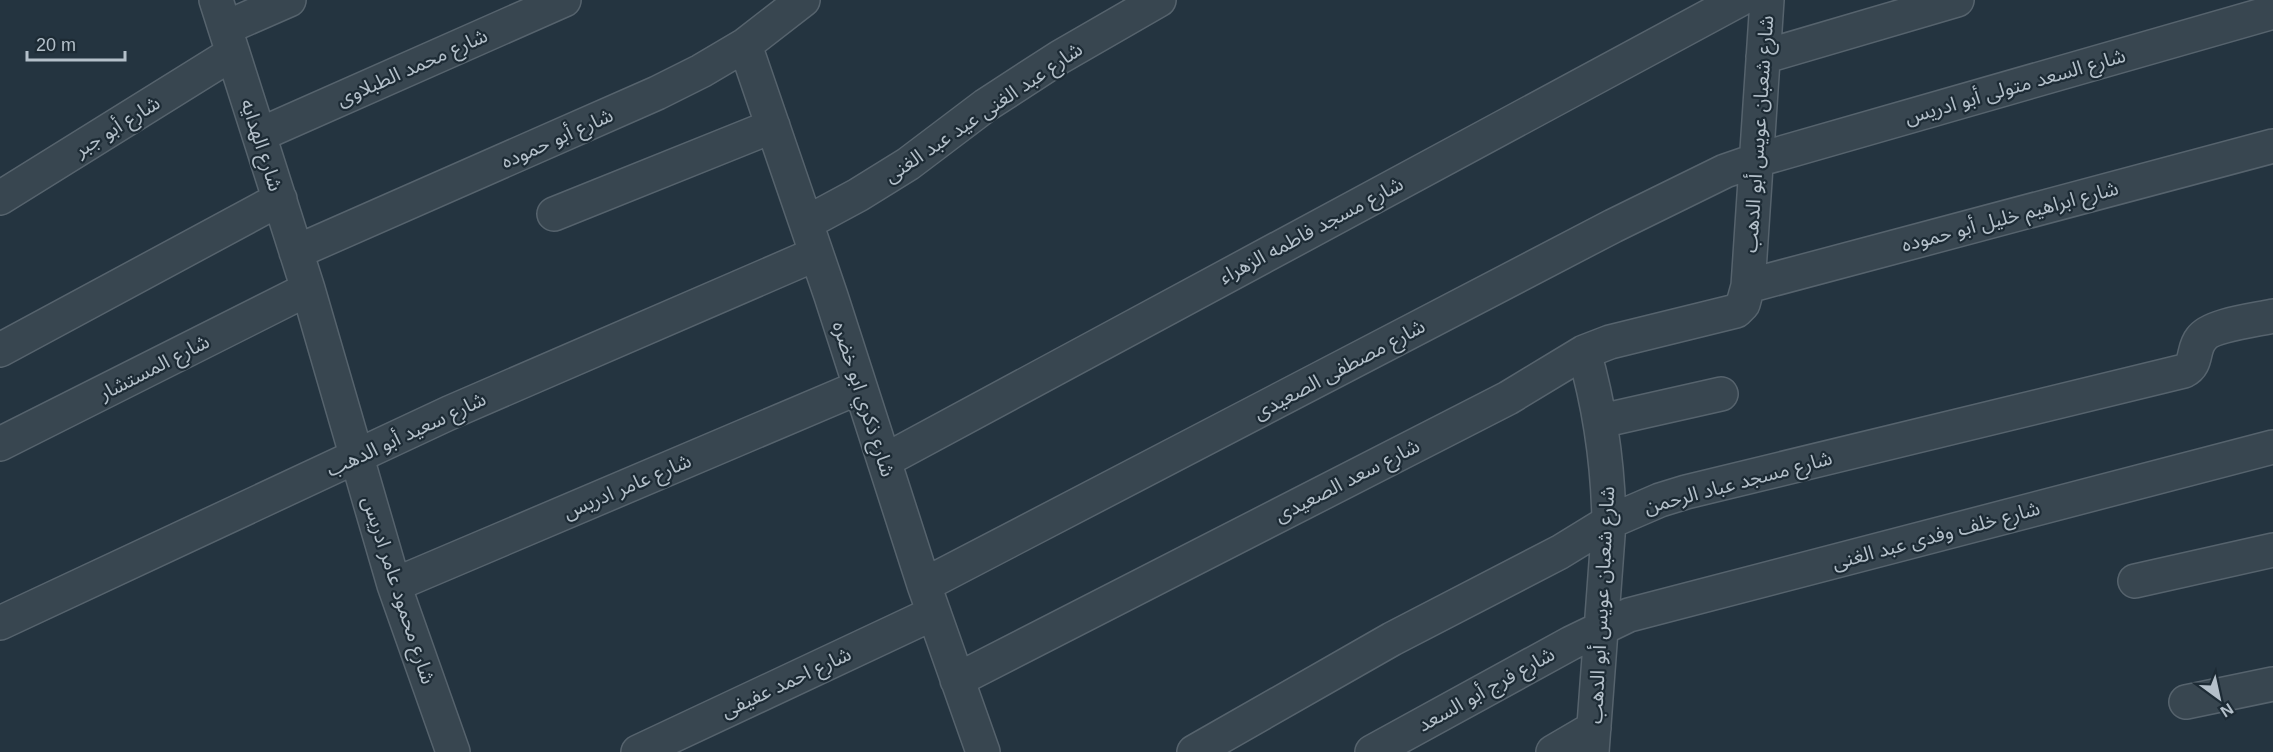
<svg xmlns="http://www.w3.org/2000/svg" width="2273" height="752" viewBox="0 0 2273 752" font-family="Arial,'Noto Sans Arabic',sans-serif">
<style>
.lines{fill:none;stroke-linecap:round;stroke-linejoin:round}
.street-casing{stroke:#56636d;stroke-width:36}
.street{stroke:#384650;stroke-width:33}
.labels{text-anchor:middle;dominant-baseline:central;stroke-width:4.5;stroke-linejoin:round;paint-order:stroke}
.street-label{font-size:20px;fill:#b4c0ca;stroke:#1d2b35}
</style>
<rect width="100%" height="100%" fill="#243440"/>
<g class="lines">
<defs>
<path id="street" d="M 216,0 L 308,289 L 394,585 L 453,752
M 225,28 L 289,0
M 745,45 L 831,296 L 924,585 L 983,752
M 1763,57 L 1957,0
M 259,135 L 564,0
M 0,198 L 233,53
M 554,214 L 773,126
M 806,223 L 858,195 L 908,164 L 986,105 L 1060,57 L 1159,0
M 296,252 L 657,93 L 701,71 L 745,45 L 803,0
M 1748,286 L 2273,146
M 0,350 L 280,199
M 1584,352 C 1600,408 1608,464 1609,522 L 1592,752
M 1601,421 L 1721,394
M 0,444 L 308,289
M 884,461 L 1739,0
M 2135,581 L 2273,550
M 394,585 L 860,387
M 924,585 L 1613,226 L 1725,171 L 1757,160 L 2273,12
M 0,623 L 449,413 L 816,254
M 957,680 L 1508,398 L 1584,352 L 1610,342 L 1736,311 L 1743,304 L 1748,286 L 1767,0
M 2186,702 L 2273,684
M 638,752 L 934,613
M 1194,752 L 1392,639 L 1560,552 L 1609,522 L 1660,500 L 1686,492 L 2184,371 C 2198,364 2192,350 2201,339 C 2210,325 2256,320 2273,316
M 1372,752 L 1571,643 L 1629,615 L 2273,447
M 1553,752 L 1594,728"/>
</defs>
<use href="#street" class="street-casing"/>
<use href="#street" class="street"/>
</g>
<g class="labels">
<g class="street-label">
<text transform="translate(412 67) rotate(-24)">شارع محمد الطبلاوى</text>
<text transform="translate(2015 86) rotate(-16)">شارع السعد متولى أبو ادريس</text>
<text transform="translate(983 112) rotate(-34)">شارع عبد الغنى عيد عبد الغنى</text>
<text transform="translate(117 126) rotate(-32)">شارع أبو جبر</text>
<text transform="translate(1758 134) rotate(-86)">شارع شعبان عويس أبو الدهب</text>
<text transform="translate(557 138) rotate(-24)">شارع أبو حموده</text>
<text transform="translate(262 145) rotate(72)">شارع الهدايه</text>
<text transform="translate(2010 216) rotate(-15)">شارع ابراهيم خليل أبو حموده</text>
<text transform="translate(1311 230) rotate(-28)">شارع مسجد فاطمه الزهراء</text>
<text transform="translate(154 367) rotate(-27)">شارع المستشار</text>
<text transform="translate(1339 369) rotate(-28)">شارع مصطفى الصعيدى</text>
<text transform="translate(864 399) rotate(72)">شارع ذكري ابو خضره</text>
<text transform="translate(406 434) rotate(-25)">شارع سعيد أبو الدهب</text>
<text transform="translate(1347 480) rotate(-27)">شارع سعد الصعيدى</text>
<text transform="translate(1738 482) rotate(-15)">شارع مسجد عباد الرحمن</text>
<text transform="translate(627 486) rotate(-23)">شارع عامر ادريس</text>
<text transform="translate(1936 535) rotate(-15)">شارع خلف وفدى عبد الغنى</text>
<text transform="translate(399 590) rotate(72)">شارع محمود عامر ادريس</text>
<text transform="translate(1601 605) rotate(-87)">شارع شعبان عويس أبو الدهب</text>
<text transform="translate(786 682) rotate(-25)">شارع احمد عفيفى</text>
<text transform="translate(1486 689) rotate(-29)">شارع فرج أبو السعد</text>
</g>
</g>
<g transform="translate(2219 698) rotate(147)" stroke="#1d2b35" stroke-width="4.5" paint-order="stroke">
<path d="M0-4.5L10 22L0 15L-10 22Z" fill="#b4c0ca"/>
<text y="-9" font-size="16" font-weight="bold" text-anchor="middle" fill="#b4c0ca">N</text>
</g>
<path d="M27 51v9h98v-9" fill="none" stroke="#b4c0ca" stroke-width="3"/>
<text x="36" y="51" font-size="18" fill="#b4c0ca" stroke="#1d2b35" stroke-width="4.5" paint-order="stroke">20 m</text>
</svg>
